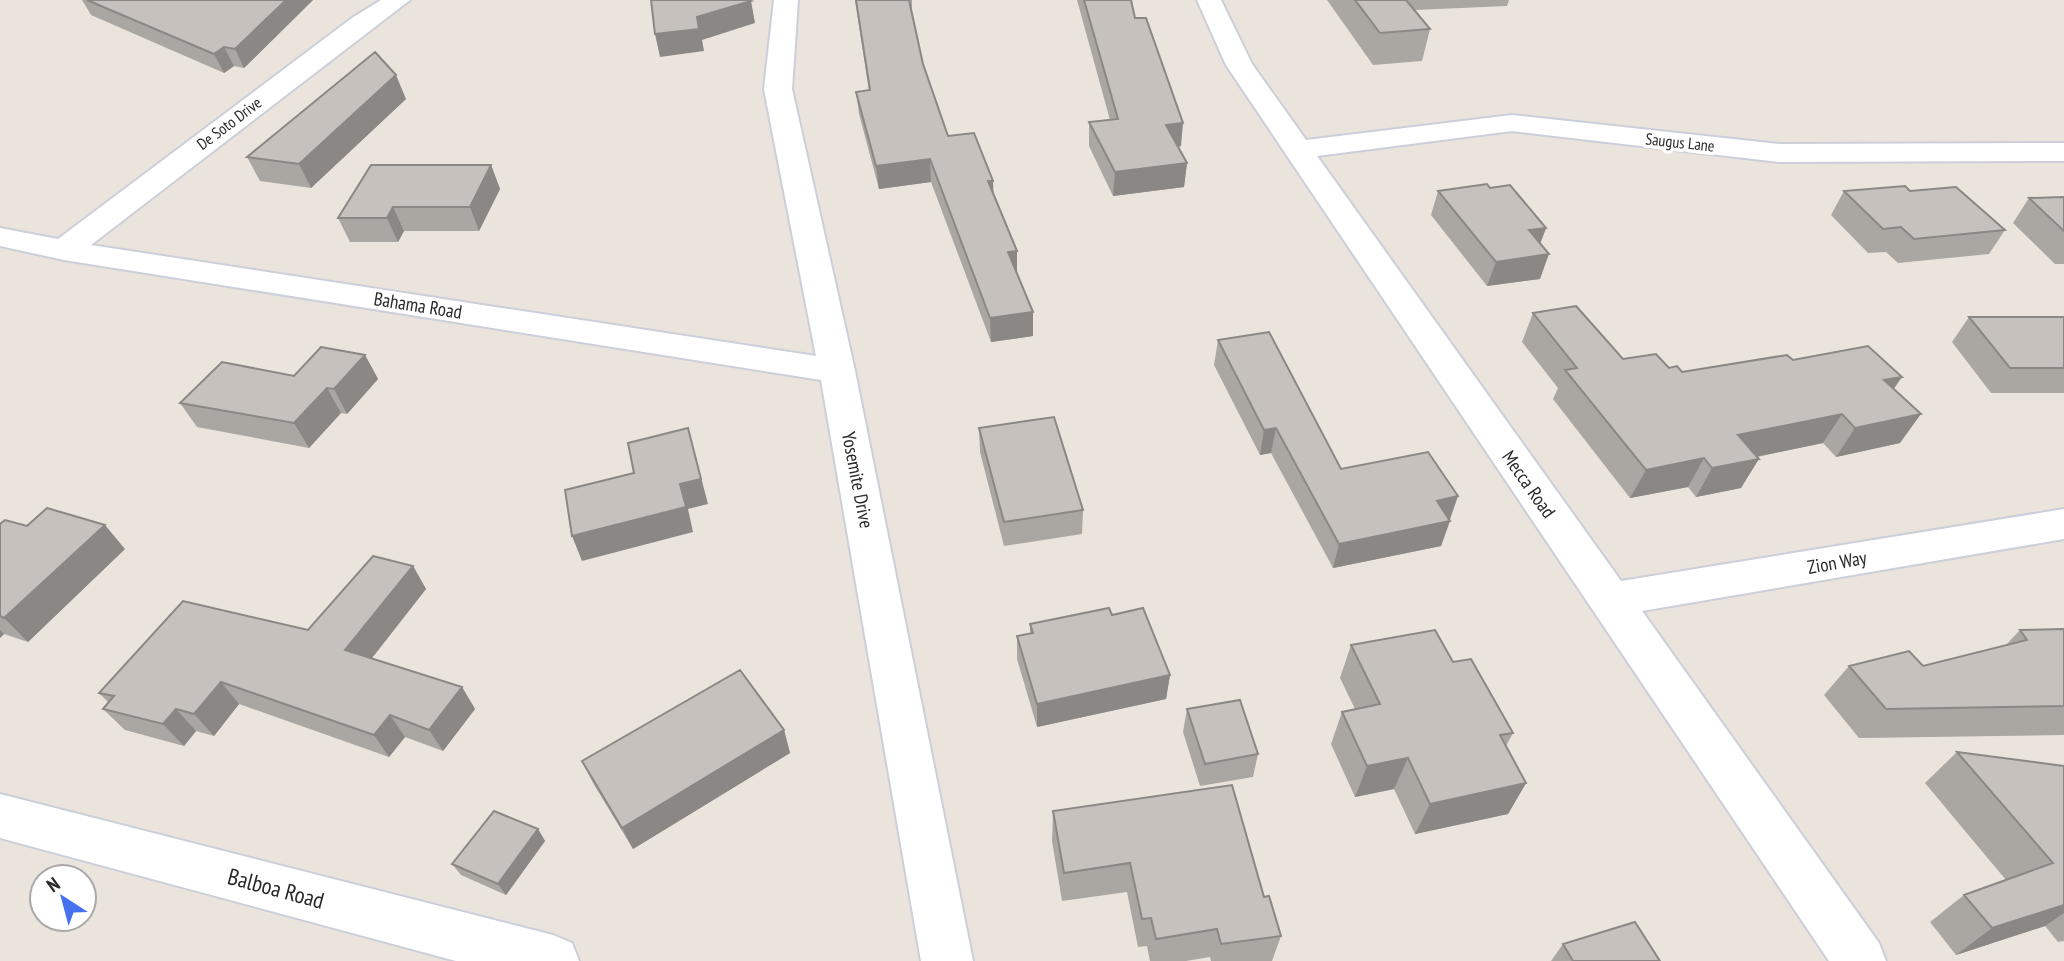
<svg xmlns="http://www.w3.org/2000/svg" width="2064" height="961" viewBox="0 0 2064 961" font-family="'PT Sans Narrow',sans-serif">
<style>
.lines{fill:none;stroke-linecap:round;stroke-linejoin:round}
.minor-casing{stroke:#cbcfda;stroke-width:4}
.minor{fill:#fff;fill-rule:evenodd}
.wall{fill:#aaa6a2}
.shaded-wall{fill:#8b8784}
.building{fill:#c6c1bc;stroke:#8b8784;stroke-width:2}
.labels{text-anchor:middle;dominant-baseline:central;stroke-width:7;stroke-linejoin:round;paint-order:stroke}
.far-street-label{font-size:16px;fill:#292929;stroke:#fff}
.street-label{font-size:19px;fill:#292929;stroke:#fff}
.near-street-label{font-size:23px;fill:#292929;stroke:#fff}
</style>
<rect width="100%" height="100%" fill="#ebe4dc"/>
<g class="lines">
<defs>
<path id="minor" d="M 381,0 L 410,0 L 91,245 L 816,356 L 764,89 L 774,0 L 798,0 L 792,89 L 855,371 L 973,961 L 921,961 L 821,380 L 64,260 L 0,246 L 0,228 L 58,239 L 352,18 Z
M 1197,0 L 1221,0 L 1252,64 L 1306,140 L 1512,115 L 1779,144 L 2064,143 L 2064,161 L 1779,162 L 1512,131 L 1317,156 L 1621,581 L 2064,509 L 2064,539 L 1642,611 L 1879,943 L 1886,961 L 1829,961 L 1226,65 Z
M 0,794 L 553,935 L 572,943 L 579,961 L 456,961 L 0,838 Z"/>
</defs>
<use href="#minor" class="minor-casing"/>
<use href="#minor" class="minor"/>
</g>
<path class="wall" d="M 82,0 L 313,0 L 244,68 L 234,66 L 224,73 L 91,15 Z
M 855,0 L 912,0 L 912,13 L 911,13 L 923,64 L 948,136 L 993,181 L 993,194 L 1017,274 L 1033,312 L 1033,336 L 991,342 L 931,182 L 879,189 L 859,114 L 856,92 L 869,90 Z
M 1077,0 L 1131,0 L 1135,18 L 1181,146 L 1178,147 L 1187,163 L 1184,187 L 1113,196 L 1089,146 L 1089,122 L 1110,120 Z
M 1327,0 L 1509,0 L 1507,6 L 1414,10 L 1430,29 L 1422,61 L 1373,65 Z
M 406,99 L 311,188 L 260,181 L 247,157 Z
M 491,165 L 500,189 L 479,231 L 404,231 L 398,242 L 350,242 L 338,218 Z
M 1490,188 L 1546,228 L 1540,244 L 1540,279 L 1487,286 L 1431,215 L 1438,191 Z
M 1844,191 L 1910,191 L 2005,230 L 1989,254 L 1898,263 L 1886,252 L 1868,253 L 1831,215 Z
M 2064,197 L 2064,264 L 2055,264 L 2013,223 L 2029,198 Z
M 1533,313 L 1623,359 L 1669,368 L 1682,372 L 1793,360 L 1894,389 L 1900,443 L 1836,457 L 1823,443 L 1757,457 L 1741,488 L 1696,497 L 1688,487 L 1630,498 L 1553,399 L 1558,388 L 1522,342 Z
M 1969,317 L 2064,317 L 2064,393 L 1991,393 L 1952,342 Z
M 1218,340 L 1341,469 L 1458,496 L 1441,546 L 1333,568 L 1271,453 L 1260,455 L 1214,365 Z
M 365,355 L 378,379 L 347,414 L 341,413 L 309,448 L 197,427 L 180,403 L 294,376 Z
M 979,428 L 1083,510 L 1082,534 L 1004,546 L 980,452 Z
M 0,524 L 27,526 L 125,549 L 28,642 L 4,634 L 0,638 Z
M 413,566 L 426,589 L 372,658 L 462,687 L 475,709 L 443,751 L 405,737 L 389,757 L 239,704 L 214,736 L 196,731 L 184,746 L 125,730 L 103,709 L 109,703 L 99,693 L 308,630 Z
M 1112,615 L 1170,675 L 1166,699 L 1037,727 L 1017,659 L 1017,636 L 1030,633 L 1030,624 Z
M 2064,629 L 2064,735 L 1859,738 L 1824,695 L 1849,666 L 1923,666 L 2006,645 L 2020,630 Z
M 1351,645 L 1453,662 L 1513,733 L 1506,746 L 1526,783 L 1508,814 L 1415,834 L 1394,789 L 1355,797 L 1331,744 L 1342,712 L 1355,709 L 1340,678 Z
M 1187,709 L 1258,754 L 1253,777 L 1200,786 L 1183,732 Z
M 784,730 L 790,753 L 633,849 L 593,783 L 582,761 Z
M 1957,752 L 2064,766 L 2064,941 L 2058,942 L 2045,926 L 1956,955 L 1930,922 L 1964,895 L 2006,880 L 1925,783 Z
M 1053,811 L 1264,897 L 1281,936 L 1272,961 L 1211,961 L 1210,957 L 1186,961 L 1150,961 L 1147,946 L 1138,947 L 1127,892 L 1062,901 L 1052,841 Z
M 538,829 L 545,841 L 506,895 L 461,875 L 452,864 Z
M 1563,944 L 1660,961 L 1551,961 Z"/>
<path class="shaded-wall" d="M 286,0 L 313,0 L 244,68 L 235,49 Z
M 751,1 L 755,23 L 702,40 L 704,51 L 660,57 L 655,34 L 697,17 Z
M 224,47 L 234,66 L 224,73 L 214,54 Z
M 396,75 L 406,99 L 311,188 L 299,164 Z
M 1183,123 L 1181,146 L 1164,149 L 1166,125 Z
M 930,159 L 931,182 L 879,189 L 876,166 Z
M 1187,163 L 1184,187 L 1113,196 L 1115,172 Z
M 491,165 L 500,189 L 479,231 L 470,207 Z
M 988,181 L 993,181 L 994,204 Z
M 393,207 L 404,231 L 398,242 L 387,218 Z
M 1546,228 L 1537,252 L 1529,230 Z
M 1017,251 L 1017,274 L 1008,275 L 1008,252 Z
M 1549,254 L 1540,279 L 1487,286 L 1496,262 Z
M 1033,312 L 1033,336 L 991,342 L 990,318 Z
M 365,355 L 378,379 L 347,414 L 334,389 Z
M 1902,377 L 1882,406 L 1884,380 Z
M 327,388 L 341,413 L 309,448 L 294,423 Z
M 1842,414 L 1823,443 L 1721,464 L 1738,435 Z
M 1921,414 L 1900,443 L 1836,457 L 1855,428 Z
M 688,428 L 708,504 L 688,509 L 693,532 L 582,561 L 572,536 Z
M 1276,428 L 1271,453 L 1260,455 L 1264,430 Z
M 1704,458 L 1688,487 L 1630,498 L 1646,470 Z
M 1759,459 L 1741,488 L 1696,497 L 1712,468 Z
M 1458,496 L 1449,521 L 1437,501 Z
M 1450,521 L 1441,546 L 1333,568 L 1339,544 Z
M 105,525 L 125,549 L 28,642 L 4,618 Z
M 413,566 L 426,589 L 361,672 L 345,650 Z
M 0,630 L 4,634 L 0,638 Z
M 1170,675 L 1166,699 L 1037,727 L 1037,704 Z
M 221,682 L 239,704 L 214,736 L 194,714 Z
M 462,687 L 475,709 L 443,751 L 429,730 Z
M 176,709 L 196,731 L 184,746 L 163,724 Z
M 390,715 L 405,737 L 389,757 L 374,735 Z
M 784,730 L 790,753 L 633,849 L 622,828 Z
M 1408,758 L 1394,789 L 1355,797 L 1367,766 Z
M 1526,783 L 1508,814 L 1415,834 L 1430,804 Z
M 538,829 L 545,841 L 506,895 L 498,884 Z
M 2064,905 L 2064,913 L 2045,926 L 1956,955 L 1992,928 Z"/>
<path class="building" d="M 87,0 L 286,0 L 235,49 L 224,47 L 214,54 Z
M 651,0 L 748,0 L 751,1 L 697,17 L 699,29 L 655,34 Z
M 856,0 L 909,0 L 923,64 L 948,136 L 974,133 L 993,181 L 988,181 L 1017,251 L 1008,252 L 1033,312 L 990,318 L 930,159 L 876,166 L 856,92 L 870,90 Z
M 1084,0 L 1131,0 L 1135,18 L 1146,18 L 1183,123 L 1166,125 L 1187,163 L 1115,172 L 1089,122 L 1118,119 Z
M 1355,0 L 1406,0 L 1430,29 L 1380,33 Z
M 375,52 L 396,75 L 299,164 L 247,157 Z
M 371,165 L 491,165 L 470,207 L 393,207 L 387,218 L 338,218 Z
M 1487,184 L 1490,188 L 1510,185 L 1546,228 L 1529,230 L 1549,254 L 1496,262 L 1438,191 Z
M 1905,186 L 1910,191 L 1956,187 L 2005,230 L 1914,239 L 1901,227 L 1883,229 L 1844,191 Z
M 2064,197 L 2064,231 L 2029,198 Z
M 1576,306 L 1623,359 L 1656,354 L 1669,368 L 1677,366 L 1682,372 L 1787,355 L 1793,360 L 1868,346 L 1902,377 L 1884,380 L 1921,414 L 1855,428 L 1842,414 L 1738,435 L 1759,459 L 1712,468 L 1704,458 L 1646,470 L 1565,370 L 1577,368 L 1533,313 Z
M 1969,317 L 2064,317 L 2064,368 L 2010,368 Z
M 1269,332 L 1341,469 L 1428,452 L 1458,496 L 1437,501 L 1450,521 L 1339,544 L 1276,428 L 1264,430 L 1218,340 Z
M 321,347 L 365,355 L 334,389 L 327,388 L 294,423 L 180,403 L 222,362 L 294,376 Z
M 1054,417 L 1083,510 L 1004,522 L 979,428 Z
M 688,428 L 701,479 L 680,484 L 686,507 L 572,536 L 565,490 L 634,473 L 628,443 Z
M 47,508 L 105,525 L 4,618 L 0,616 L 0,524 L 5,520 L 27,526 Z
M 373,556 L 413,566 L 345,650 L 462,687 L 429,730 L 390,715 L 374,735 L 221,682 L 194,714 L 176,709 L 163,724 L 103,709 L 114,696 L 99,693 L 183,601 L 308,630 Z
M 1109,608 L 1112,615 L 1143,608 L 1170,675 L 1037,704 L 1017,636 L 1033,633 L 1030,624 Z
M 2064,629 L 2064,706 L 1886,709 L 1849,666 L 1909,651 L 1923,666 L 2027,640 L 2020,630 Z
M 1435,630 L 1453,662 L 1471,659 L 1513,733 L 1500,735 L 1526,783 L 1430,804 L 1408,758 L 1367,766 L 1342,712 L 1380,704 L 1351,645 Z
M 740,670 L 784,730 L 622,828 L 582,761 Z
M 1240,700 L 1258,754 L 1205,764 L 1187,709 Z
M 1957,752 L 2064,766 L 2064,905 L 1992,928 L 1964,895 L 2053,863 Z
M 1232,785 L 1264,897 L 1269,896 L 1281,936 L 1221,944 L 1217,929 L 1156,939 L 1151,918 L 1142,919 L 1130,863 L 1064,873 L 1053,811 Z
M 494,811 L 538,829 L 498,884 L 452,864 Z
M 1635,922 L 1660,961 L 1573,961 L 1563,944 Z"/>
<g class="labels">
<g class="far-street-label">
<text transform="translate(229 123) rotate(-37)">De Soto Drive</text>
<text transform="translate(1680 142) rotate(6)">Saugus Lane</text>
</g>
<g class="street-label">
<text transform="translate(418 305) rotate(9)">Bahama Road</text>
<text transform="translate(858 480) rotate(79)">Yosemite Drive</text>
<text transform="translate(1529 484) rotate(55)">Mecca Road</text>
<text transform="translate(1837 562) rotate(-10)">Zion Way</text>
</g>
<g class="near-street-label">
<text transform="translate(276 888) rotate(15)">Balboa Road</text>
</g>
</g>
<g transform="translate(63 898) rotate(324)"><circle r="33" fill="#ffffff" stroke="#a9a9a9" stroke-width="2"/>
<path d="M0-5L12 26L0 18L-12 26Z" fill="#4570ef"/>
<text y="-10" font-size="19" font-weight="bold" text-anchor="middle" fill="#292929">N</text>
</g>
</svg>
